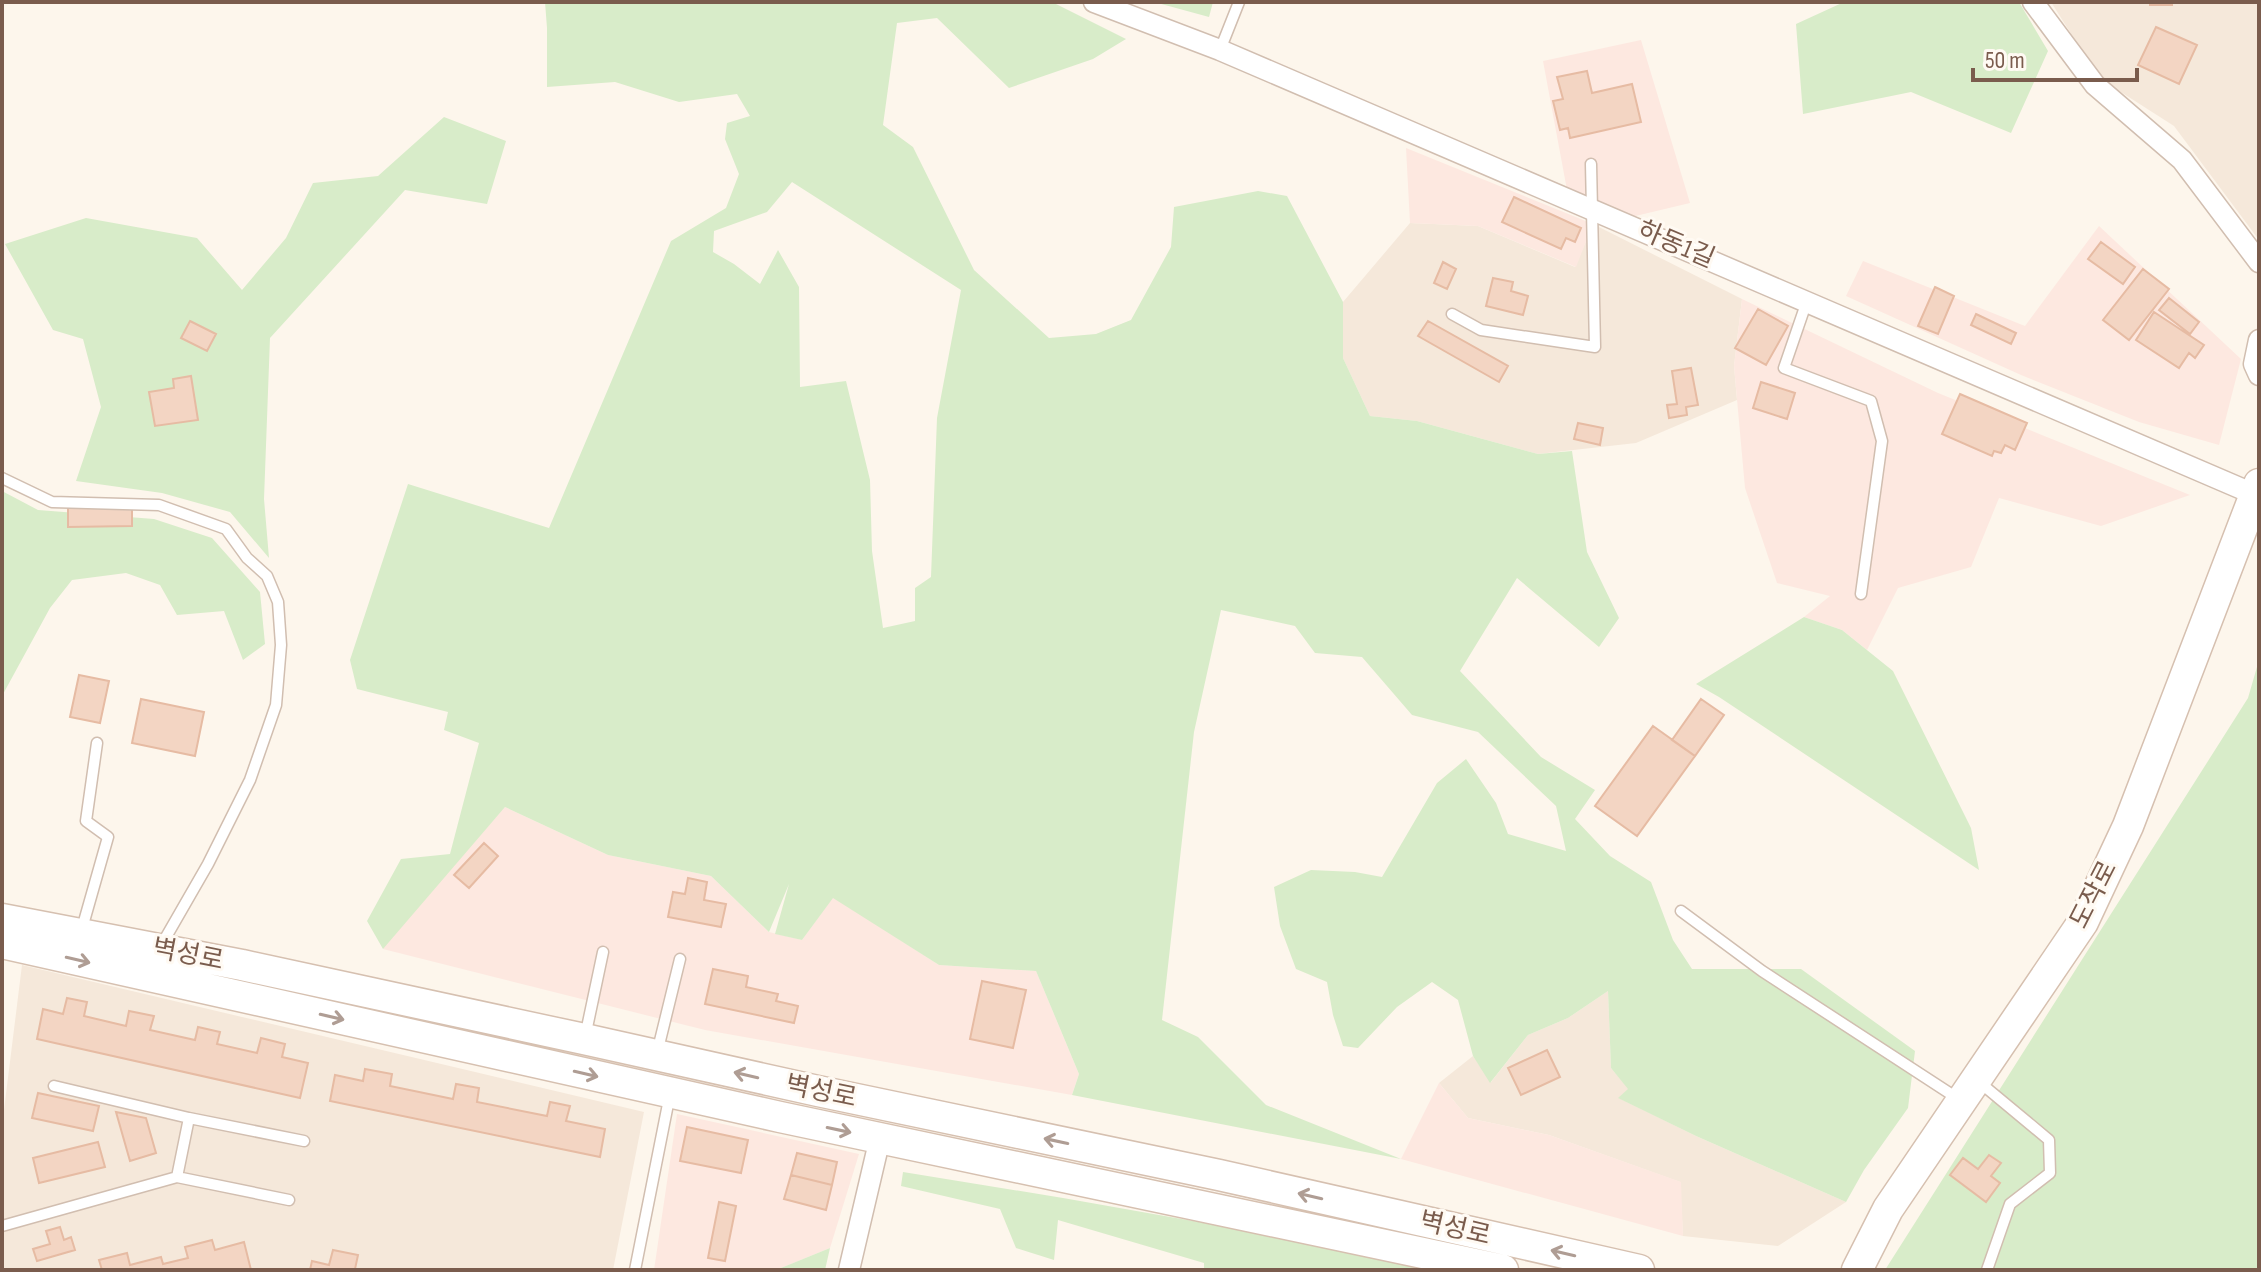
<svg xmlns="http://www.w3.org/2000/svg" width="2261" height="1272" viewBox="0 0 2261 1272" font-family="'Sofia Sans Condensed','Noto Sans KR',sans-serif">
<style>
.residential{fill:#f5e8da}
.commercial{fill:#fde8e0}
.green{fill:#d8ecc9;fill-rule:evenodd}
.building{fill:#f3d5c3;stroke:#e6bba3;stroke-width:2}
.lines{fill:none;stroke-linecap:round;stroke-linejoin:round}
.lane-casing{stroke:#d1beb0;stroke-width:13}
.street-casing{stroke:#d1beb0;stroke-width:23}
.secondary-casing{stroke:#d6c0b0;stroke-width:33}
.lane{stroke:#fff;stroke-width:10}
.street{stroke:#fff;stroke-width:20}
.secondary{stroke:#fff;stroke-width:30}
.oneway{stroke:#af9d94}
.labels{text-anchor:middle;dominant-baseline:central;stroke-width:6;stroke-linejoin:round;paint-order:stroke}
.street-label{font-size:26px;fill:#7a5c4d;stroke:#fffaf3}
</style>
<rect width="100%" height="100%" fill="#fdf6ec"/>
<path class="residential" d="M 2051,2 L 2259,2 L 2259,240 L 2174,126 L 2099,78 Z
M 1410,223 L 1478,226 L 1575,267 L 1593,224 L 1742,299 L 1734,366 L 1737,400 L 1636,443 L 1538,454 L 1417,421 L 1370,416 L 1343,358 L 1343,302 Z
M 22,965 L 644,1112 L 613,1270 L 2,1270 L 2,1126 Z
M 1608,991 L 1611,1068 L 1629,1089 L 1619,1098 L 1696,1136 L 1846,1202 L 1778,1246 L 1683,1236 L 1680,1182 L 1549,1135 L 1468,1118 L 1439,1083 L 1473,1056 L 1491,1082 L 1528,1035 L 1568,1018 Z"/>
<path class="commercial" d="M 1641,40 L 1690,203 L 1627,218 L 1567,190 L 1543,61 Z
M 1406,148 L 1593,224 L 1576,267 L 1478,226 L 1410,223 Z
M 2099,226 L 2241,359 L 2219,445 L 2139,422 L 2021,375 L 1846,296 L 1863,261 L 2025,326 Z
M 1742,299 L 1938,393 L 2190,495 L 2101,526 L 1999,498 L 1971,567 L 1898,588 L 1867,650 L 1842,630 L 1804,617 L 1830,596 L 1777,583 L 1745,488 L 1734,366 Z
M 505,807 L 608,855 L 711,876 L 769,932 L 802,940 L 833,897 L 939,965 L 1036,971 L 1079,1074 L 1072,1095 L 705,1030 L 383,949 L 388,938 Z
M 1439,1083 L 1468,1118 L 1549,1135 L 1681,1182 L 1683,1236 L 1401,1159 Z
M 677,1114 L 859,1154 L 830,1248 L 776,1270 L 654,1270 Z"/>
<path class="green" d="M 545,2 L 1052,2 L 1126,39 L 1093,59 L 1009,88 L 937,18 L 897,23 L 883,125 L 913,147 L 974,270 L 1049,338 L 1096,334 L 1131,320 L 1171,247 L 1174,207 L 1258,191 L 1287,196 L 1343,302 L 1343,358 L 1370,416 L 1417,421 L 1538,454 L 1572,451 L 1587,552 L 1619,618 L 1599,647 L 1517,578 L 1460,671 L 1541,757 L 1595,790 L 1575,819 L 1610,856 L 1651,882 L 1673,940 L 1692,969 L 1801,969 L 1915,1051 L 1908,1108 L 1864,1170 L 1846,1202 L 1696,1136 L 1618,1098 L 1628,1089 L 1611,1068 L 1608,991 L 1568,1018 L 1528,1035 L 1490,1083 L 1473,1056 L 1458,1000 L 1432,982 L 1397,1007 L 1358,1048 L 1343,1046 L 1333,1015 L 1327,982 L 1296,969 L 1280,926 L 1274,887 L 1311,870 L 1355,872 L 1382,877 L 1437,783 L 1466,759 L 1496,803 L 1508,834 L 1566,851 L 1556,806 L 1478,732 L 1412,715 L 1362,657 L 1315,653 L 1295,626 L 1221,610 L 1194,732 L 1162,1020 L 1198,1037 L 1266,1105 L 1401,1159 L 1072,1095 L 1079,1074 L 1036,971 L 939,965 L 833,898 L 802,940 L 775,934 L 789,884 L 769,932 L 711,876 L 608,855 L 505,807 L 383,949 L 367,921 L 401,859 L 450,854 L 479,743 L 444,730 L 448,712 L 357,689 L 350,660 L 408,484 L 549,528 L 671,241 L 726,208 L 739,174 L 725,139 L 727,123 L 750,116 L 737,94 L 679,102 L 615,82 L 547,87 L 547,28 ZM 792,182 L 961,290 L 937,418 L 931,577 L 915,588 L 915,621 L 883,628 L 872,551 L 870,480 L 846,381 L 800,387 L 799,287 L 778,250 L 760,284 L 734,264 L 713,252 L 714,231 L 767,212 Z
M 1154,2 L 1213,2 L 1209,17 Z
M 1844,2 L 2019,2 L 2048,51 L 2011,133 L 1911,92 L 1803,114 L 1796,24 Z
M 444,117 L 506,141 L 487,204 L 405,190 L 270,338 L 264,499 L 269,558 L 230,512 L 162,493 L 76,481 L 101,407 L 83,339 L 53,330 L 5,244 L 86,218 L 197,238 L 242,290 L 286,238 L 313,183 L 378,176 Z
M 2,491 L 38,510 L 154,519 L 212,538 L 260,592 L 265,644 L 243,660 L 224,611 L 177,615 L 160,585 L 126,573 L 72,580 L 50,608 L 2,696 Z
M 1804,617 L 1842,630 L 1893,671 L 1971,828 L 1979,870 L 1719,697 L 1696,684 Z
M 2259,660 L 2259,1270 L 1885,1270 L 2248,698 Z
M 903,1172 L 1063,1198 L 1284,1237 L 1428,1270 L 1204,1270 L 1204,1263 L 1058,1220 L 1054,1260 L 1016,1248 L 1000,1209 L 901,1186 Z
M 830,1248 L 825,1270 L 776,1270 Z"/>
<path class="building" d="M 2150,2 L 2172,2 L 2172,5 L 2150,5 Z
M 2156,27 L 2197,45 L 2179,84 L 2138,65 Z
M 1587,71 L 1592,93 L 1632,84 L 1641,122 L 1570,138 L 1568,128 L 1560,130 L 1553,101 L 1563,99 L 1557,77 Z
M 1514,197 L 1581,228 L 1575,242 L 1566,238 L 1561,249 L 1502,222 Z
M 2101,242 L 2135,267 L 2123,284 L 2088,259 Z
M 1443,262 L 1456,269 L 1447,289 L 1434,283 Z
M 2143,269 L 2169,289 L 2129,340 L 2103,320 Z
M 1493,278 L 1513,282 L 1511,291 L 1528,296 L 1523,315 L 1486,306 Z
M 1935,287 L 1954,296 L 1938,334 L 1918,326 Z
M 2169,298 L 2199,322 L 2190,334 L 2159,310 Z
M 1758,309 L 1788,326 L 1766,365 L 1735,348 Z
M 2154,312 L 2204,345 L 2195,358 L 2189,353 L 2179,368 L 2136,340 Z
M 1976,314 L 2016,333 L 2011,344 L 1971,325 Z
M 190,321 L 216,334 L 207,351 L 181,338 Z
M 1428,321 L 1508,366 L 1499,382 L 1418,336 Z
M 1691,368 L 1698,405 L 1686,407 L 1687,415 L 1669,418 L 1667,405 L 1677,404 L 1672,371 Z
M 191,376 L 198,420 L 155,426 L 149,392 L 174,388 L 173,379 Z
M 1761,382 L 1795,393 L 1787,419 L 1753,408 Z
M 1960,394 L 2027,423 L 2015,450 L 2005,445 L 2001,453 L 1994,451 L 1992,456 L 1942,434 Z
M 1578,423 L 1603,428 L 1600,445 L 1574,439 Z
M 68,506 L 132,506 L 132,526 L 68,527 Z
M 79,675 L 109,681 L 100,723 L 70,717 Z
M 141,699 L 204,712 L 195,756 L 132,743 Z
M 1701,699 L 1724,715 L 1695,756 L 1672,740 Z
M 1653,726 L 1695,756 L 1637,836 L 1595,806 Z
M 484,843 L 498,856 L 469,888 L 454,875 Z
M 688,878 L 707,882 L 704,900 L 726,904 L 721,927 L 668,917 L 673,892 L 685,894 Z
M 713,969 L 748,976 L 746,987 L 778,994 L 776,1001 L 798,1006 L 794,1023 L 705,1004 Z
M 982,981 L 1026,990 L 1013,1048 L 970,1039 Z
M 67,998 L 87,1002 L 84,1016 L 126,1026 L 129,1011 L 154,1016 L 150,1030 L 195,1040 L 198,1027 L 220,1032 L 217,1044 L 257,1053 L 261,1038 L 285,1044 L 282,1057 L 308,1063 L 300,1098 L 37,1039 L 43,1009 L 63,1014 Z
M 1547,1050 L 1560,1077 L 1521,1095 L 1508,1068 Z
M 365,1069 L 392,1074 L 390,1086 L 453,1099 L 456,1084 L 479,1088 L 477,1102 L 547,1116 L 550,1102 L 570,1106 L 566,1121 L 605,1129 L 600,1157 L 330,1101 L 335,1075 L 363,1081 Z
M 38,1093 L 99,1106 L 93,1131 L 32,1118 Z
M 116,1112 L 146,1118 L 156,1153 L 130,1161 Z
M 687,1127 L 748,1140 L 741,1173 L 680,1161 Z
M 98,1142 L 105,1167 L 39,1183 L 33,1158 Z
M 797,1153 L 837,1162 L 832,1185 L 791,1175 Z
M 1989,1155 L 2001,1163 L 1991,1176 L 2000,1183 L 1986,1202 L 1950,1175 L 1963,1158 L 1978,1169 Z
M 791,1175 L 832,1185 L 826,1210 L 784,1199 Z
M 719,1202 L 736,1206 L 725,1261 L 708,1258 Z
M 60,1227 L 64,1240 L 71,1237 L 75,1250 L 37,1261 L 33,1249 L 50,1244 L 46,1231 Z
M 212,1240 L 215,1250 L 244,1242 L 251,1270 L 102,1270 L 99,1260 L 127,1253 L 130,1265 L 161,1257 L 163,1264 L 188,1258 L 185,1247 Z
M 333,1250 L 358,1255 L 355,1269 L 358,1270 L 310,1270 L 312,1261 L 329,1265 Z"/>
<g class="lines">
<defs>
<path id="lane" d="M 1220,50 L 1239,2
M 1807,301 L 1784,368 L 1871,401 L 1882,441 L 1861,594
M 1452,314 L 1481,330 L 1595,347 L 1591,164
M 2,478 L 52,502 L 159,505 L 226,529 L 247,558 L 267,576 L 278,602 L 281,645 L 276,705 L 250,780 L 208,864 L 162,944
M 1681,911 L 1762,971 L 1957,1098
M 81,932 L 108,837 L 86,821 L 97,743
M 585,1037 L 603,952
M 657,1053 L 680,959
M 1978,1081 L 2049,1140 L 2050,1173 L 2010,1204 L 1987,1270
M 54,1086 L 189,1118 L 177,1177
M 189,1118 L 304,1141
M 2,1226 L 177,1177 L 289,1200
M 635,1270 L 670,1094"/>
<path id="street" d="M 1094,2 L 1220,50 L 2256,495
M 2033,2 L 2095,85 L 2182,160 L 2259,262
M 2259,340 L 2254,364 L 2259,375
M 849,1270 L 880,1138"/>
<path id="secondary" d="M 2,919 L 242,965 L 584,1039 L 818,1091 L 1219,1175 L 1639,1270
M 2,943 L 780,1117 L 1503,1270
M 1857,1270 L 1888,1209 L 2083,922 L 2128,826 L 2259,484"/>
</defs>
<use href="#lane" class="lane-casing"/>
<use href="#street" class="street-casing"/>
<use href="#secondary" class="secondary-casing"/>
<use href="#lane" class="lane"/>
<use href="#street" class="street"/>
<use href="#secondary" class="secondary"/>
</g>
<defs><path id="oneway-shaft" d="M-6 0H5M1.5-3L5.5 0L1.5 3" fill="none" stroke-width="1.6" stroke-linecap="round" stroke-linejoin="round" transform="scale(2)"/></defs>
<g class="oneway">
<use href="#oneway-shaft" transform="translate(78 960) rotate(13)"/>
<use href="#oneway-shaft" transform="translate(332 1017) rotate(13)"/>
<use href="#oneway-shaft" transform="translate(586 1074) rotate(13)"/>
<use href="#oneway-shaft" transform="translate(746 1075) rotate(-167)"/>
<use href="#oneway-shaft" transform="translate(839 1130) rotate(12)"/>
<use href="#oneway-shaft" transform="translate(1056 1141) rotate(-168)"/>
<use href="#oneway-shaft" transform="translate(1310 1196) rotate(-167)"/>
<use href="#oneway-shaft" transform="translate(1563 1253) rotate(-167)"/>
</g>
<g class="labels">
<g class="street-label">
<text transform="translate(1676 245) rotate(23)">하동1길</text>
<text transform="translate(2094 895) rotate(-63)">도작로</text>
<text transform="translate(188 955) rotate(11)">벽성로</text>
<text transform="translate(821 1092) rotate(12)">벽성로</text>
<text transform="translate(1455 1229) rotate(13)">벽성로</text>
</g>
</g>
<rect width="2261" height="1272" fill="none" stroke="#7a5c4d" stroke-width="8"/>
<path d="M1973 68v12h164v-12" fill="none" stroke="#7a5c4d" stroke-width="4"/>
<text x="1985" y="68" font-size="24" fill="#7a5c4d" stroke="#fffaf3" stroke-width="6" paint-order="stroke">50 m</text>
</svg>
